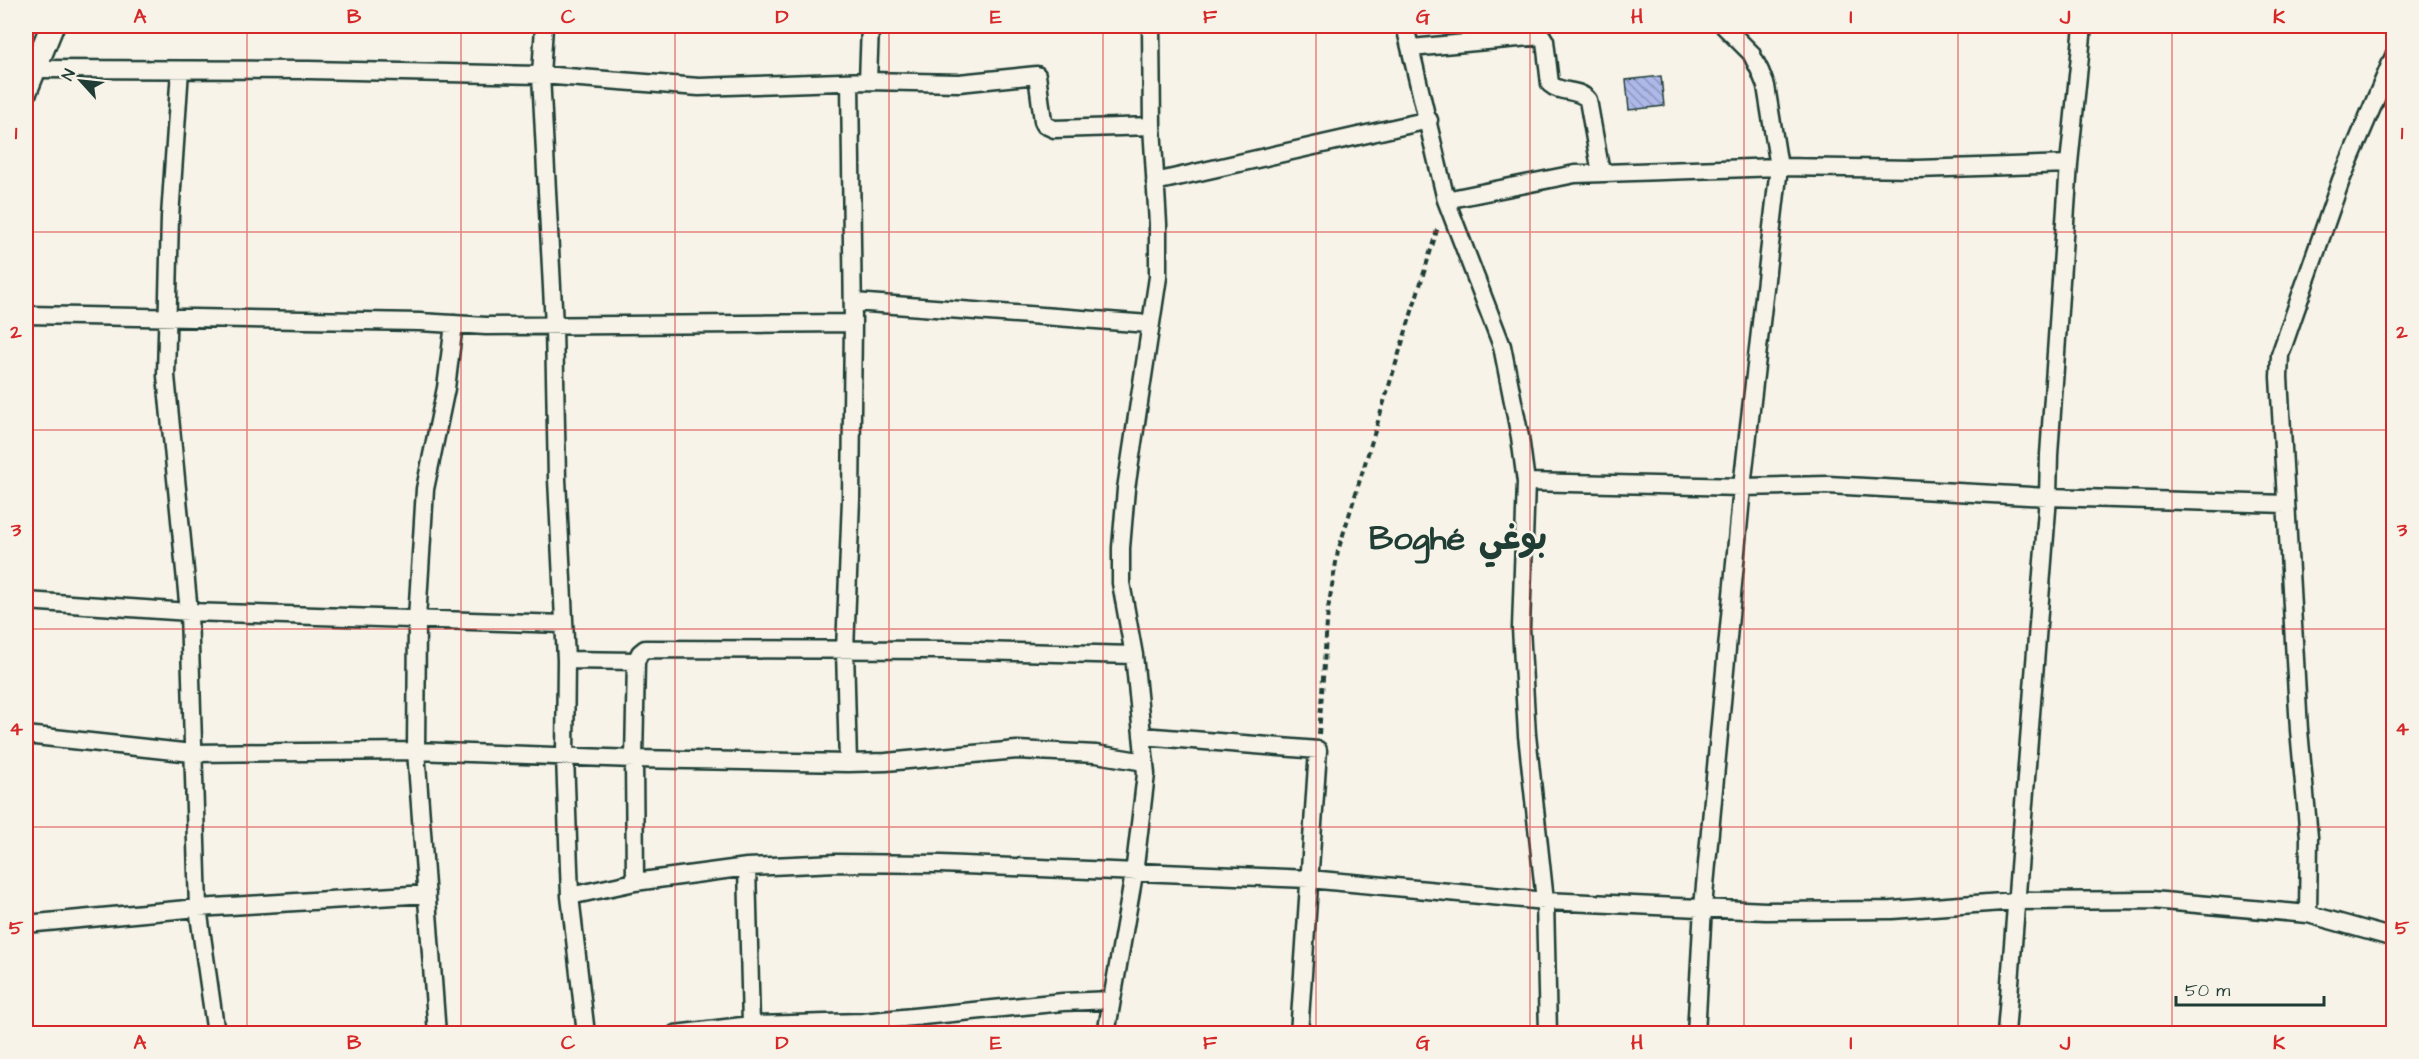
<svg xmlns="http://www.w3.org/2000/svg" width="2419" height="1059" viewBox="0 0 2419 1059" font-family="'Architects Daughter','Playpen Sans Arabic',sans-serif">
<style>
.building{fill:url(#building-back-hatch);stroke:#1f3d34;stroke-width:1.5}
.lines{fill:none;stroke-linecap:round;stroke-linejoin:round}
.street-casing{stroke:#1f3d34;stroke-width:21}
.secondary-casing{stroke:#1f3d34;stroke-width:27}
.path{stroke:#1f3d34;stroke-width:4;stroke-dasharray:6 4.5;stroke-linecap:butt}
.street{stroke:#f7f3e8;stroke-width:16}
.secondary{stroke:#f7f3e8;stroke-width:22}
.grid{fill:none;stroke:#d62828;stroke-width:1.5;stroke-opacity:0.55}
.labels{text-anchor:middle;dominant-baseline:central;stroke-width:5;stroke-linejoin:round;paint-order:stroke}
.town-label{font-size:34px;font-weight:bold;fill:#1f3d34;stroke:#f7f3e8}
.neatline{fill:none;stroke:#d62828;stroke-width:2}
.grid-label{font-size:20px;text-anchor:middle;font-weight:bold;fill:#d62828}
</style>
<defs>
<pattern id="building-back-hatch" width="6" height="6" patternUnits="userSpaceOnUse" patternTransform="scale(1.5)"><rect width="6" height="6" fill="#aeb8e9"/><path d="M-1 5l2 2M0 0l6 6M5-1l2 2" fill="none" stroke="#8d97be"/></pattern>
</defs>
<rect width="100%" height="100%" fill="#f7f3e8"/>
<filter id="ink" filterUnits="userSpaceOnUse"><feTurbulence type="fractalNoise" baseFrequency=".0167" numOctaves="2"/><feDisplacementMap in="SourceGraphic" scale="12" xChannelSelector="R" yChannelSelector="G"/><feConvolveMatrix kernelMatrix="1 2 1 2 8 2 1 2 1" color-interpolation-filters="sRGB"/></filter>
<g filter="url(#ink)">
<path class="building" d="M 1661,76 L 1664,106 L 1629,110 L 1626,80 Z"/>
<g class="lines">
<defs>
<path id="street" d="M 544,26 L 541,75 L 554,326 L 557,479 L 566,660 L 565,756 L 570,896 L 586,1034
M 1405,26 L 1446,200 L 1502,346 L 1520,437 L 1526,482 L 1521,628 L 1527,735 L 1545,901 L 1548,1034
M 1411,48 L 1542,36 L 1545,41 L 1550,84 C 1561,94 1579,88 1588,100 L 1601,173
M 32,69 L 309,70 L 541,75 L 699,87 L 868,81 L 959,83 L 1037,75 L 1043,121 L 1045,125 L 1054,129 L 1152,126
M 180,70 L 170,217 L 166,376 L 189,612 L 198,908 L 216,1034
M 868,81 L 870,26
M 1155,182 L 1429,120
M 1446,200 L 1575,174 L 1779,167 L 1917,169 L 2069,164
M 854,302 L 1149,324
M 26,315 L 420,322 L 486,326 L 853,323 L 850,82
M 1526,482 L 1742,487 L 1828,485 L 2048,497 L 2286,504
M 26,601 L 189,612 L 564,624
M 566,660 L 636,661
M 26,735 L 192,753 L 416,751 L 634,759 L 848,763 L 886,762 L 1017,750 L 1096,754 L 1145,762
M 1142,736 L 1318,750 L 1299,1034
M 848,763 L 845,650 L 851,499 L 853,323
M 747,867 L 751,1025
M 635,882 L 634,759 L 636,661 L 640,653 L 645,649 L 943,650 L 1134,655
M 570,896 L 635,882 L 747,867 L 836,863 L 940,864 L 1309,879 L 1545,901 L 1766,911 L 1892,910 L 2016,901 L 2152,900 L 2308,914 L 2394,938
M 2308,914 L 2309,837 L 2299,730 L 2279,377 L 2280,355 L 2341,180 L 2394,56
M 26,924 L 198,908 L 427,894
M 437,1034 L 416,751 L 417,619 L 425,489 L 446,388 L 454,324
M 675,1034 L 751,1025 L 863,1022 L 1063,1002 L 1112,1000
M 1106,1034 L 1134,874 L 1146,774 L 1134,655 L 1121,583 L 1121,548 L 1126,489 L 1158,277 L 1158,224 L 1152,126 L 1151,26
M 1696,1034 L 1703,907 L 1742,487 L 1779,167 L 1766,86 L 1760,71 L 1751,53 L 1724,26
M 2006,1034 L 2048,497 L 2049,455 L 2069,164 L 2083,26"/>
<path id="secondary" d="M 26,90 L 52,26"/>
</defs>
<use href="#street" class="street-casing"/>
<use href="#secondary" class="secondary-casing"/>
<path class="path" d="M 1319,734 L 1328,609 L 1338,551 L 1438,227"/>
<use href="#street" class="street"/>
<use href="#secondary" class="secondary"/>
</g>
</g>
<path class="grid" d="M 247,26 L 247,1034M 461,26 L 461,1034M 675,26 L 675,1034M 889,26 L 889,1034M 1103,26 L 1103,1034M 1316,26 L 1316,1034M 1530,26 L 1530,1034M 1744,26 L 1744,1034M 1958,26 L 1958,1034M 2172,26 L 2172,1034M 26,232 L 2394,232M 26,430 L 2394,430M 26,629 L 2394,629M 26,827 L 2394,827"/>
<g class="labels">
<g class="town-label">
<text x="1458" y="539">Boghé بوغي</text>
</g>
</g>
<rect width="2419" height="1059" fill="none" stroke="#f7f3e8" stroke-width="66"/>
<g transform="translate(81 81) rotate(297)" stroke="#f7f3e8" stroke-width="4.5" paint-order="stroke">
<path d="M0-4.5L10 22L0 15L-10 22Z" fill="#1f3d34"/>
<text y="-9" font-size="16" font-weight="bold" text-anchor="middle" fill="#1f3d34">N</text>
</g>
<path d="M2176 996v9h148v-9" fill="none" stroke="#1f3d34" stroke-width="3"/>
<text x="2185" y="996" font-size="18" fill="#1f3d34" stroke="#f7f3e8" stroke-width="4.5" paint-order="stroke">50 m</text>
<rect x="33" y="33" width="2353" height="993" class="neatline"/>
<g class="grid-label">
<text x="140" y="23">A</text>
<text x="354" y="23">B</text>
<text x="568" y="23">C</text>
<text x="782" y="23">D</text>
<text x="996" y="23">E</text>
<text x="1210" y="23">F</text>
<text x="1423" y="23">G</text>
<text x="1637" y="23">H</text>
<text x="1851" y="23">I</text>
<text x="2065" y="23">J</text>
<text x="2279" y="23">K</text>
<text x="16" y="139">1</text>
<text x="2402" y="139">1</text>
<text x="16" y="338">2</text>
<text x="2402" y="338">2</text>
<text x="16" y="536">3</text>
<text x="2402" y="536">3</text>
<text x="16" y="735">4</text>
<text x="2402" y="735">4</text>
<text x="16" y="934">5</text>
<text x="2402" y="934">5</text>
<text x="140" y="1049">A</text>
<text x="354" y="1049">B</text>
<text x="568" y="1049">C</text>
<text x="782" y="1049">D</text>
<text x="996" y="1049">E</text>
<text x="1210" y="1049">F</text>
<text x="1423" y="1049">G</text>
<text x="1637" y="1049">H</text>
<text x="1851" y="1049">I</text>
<text x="2065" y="1049">J</text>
<text x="2279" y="1049">K</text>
</g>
</svg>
